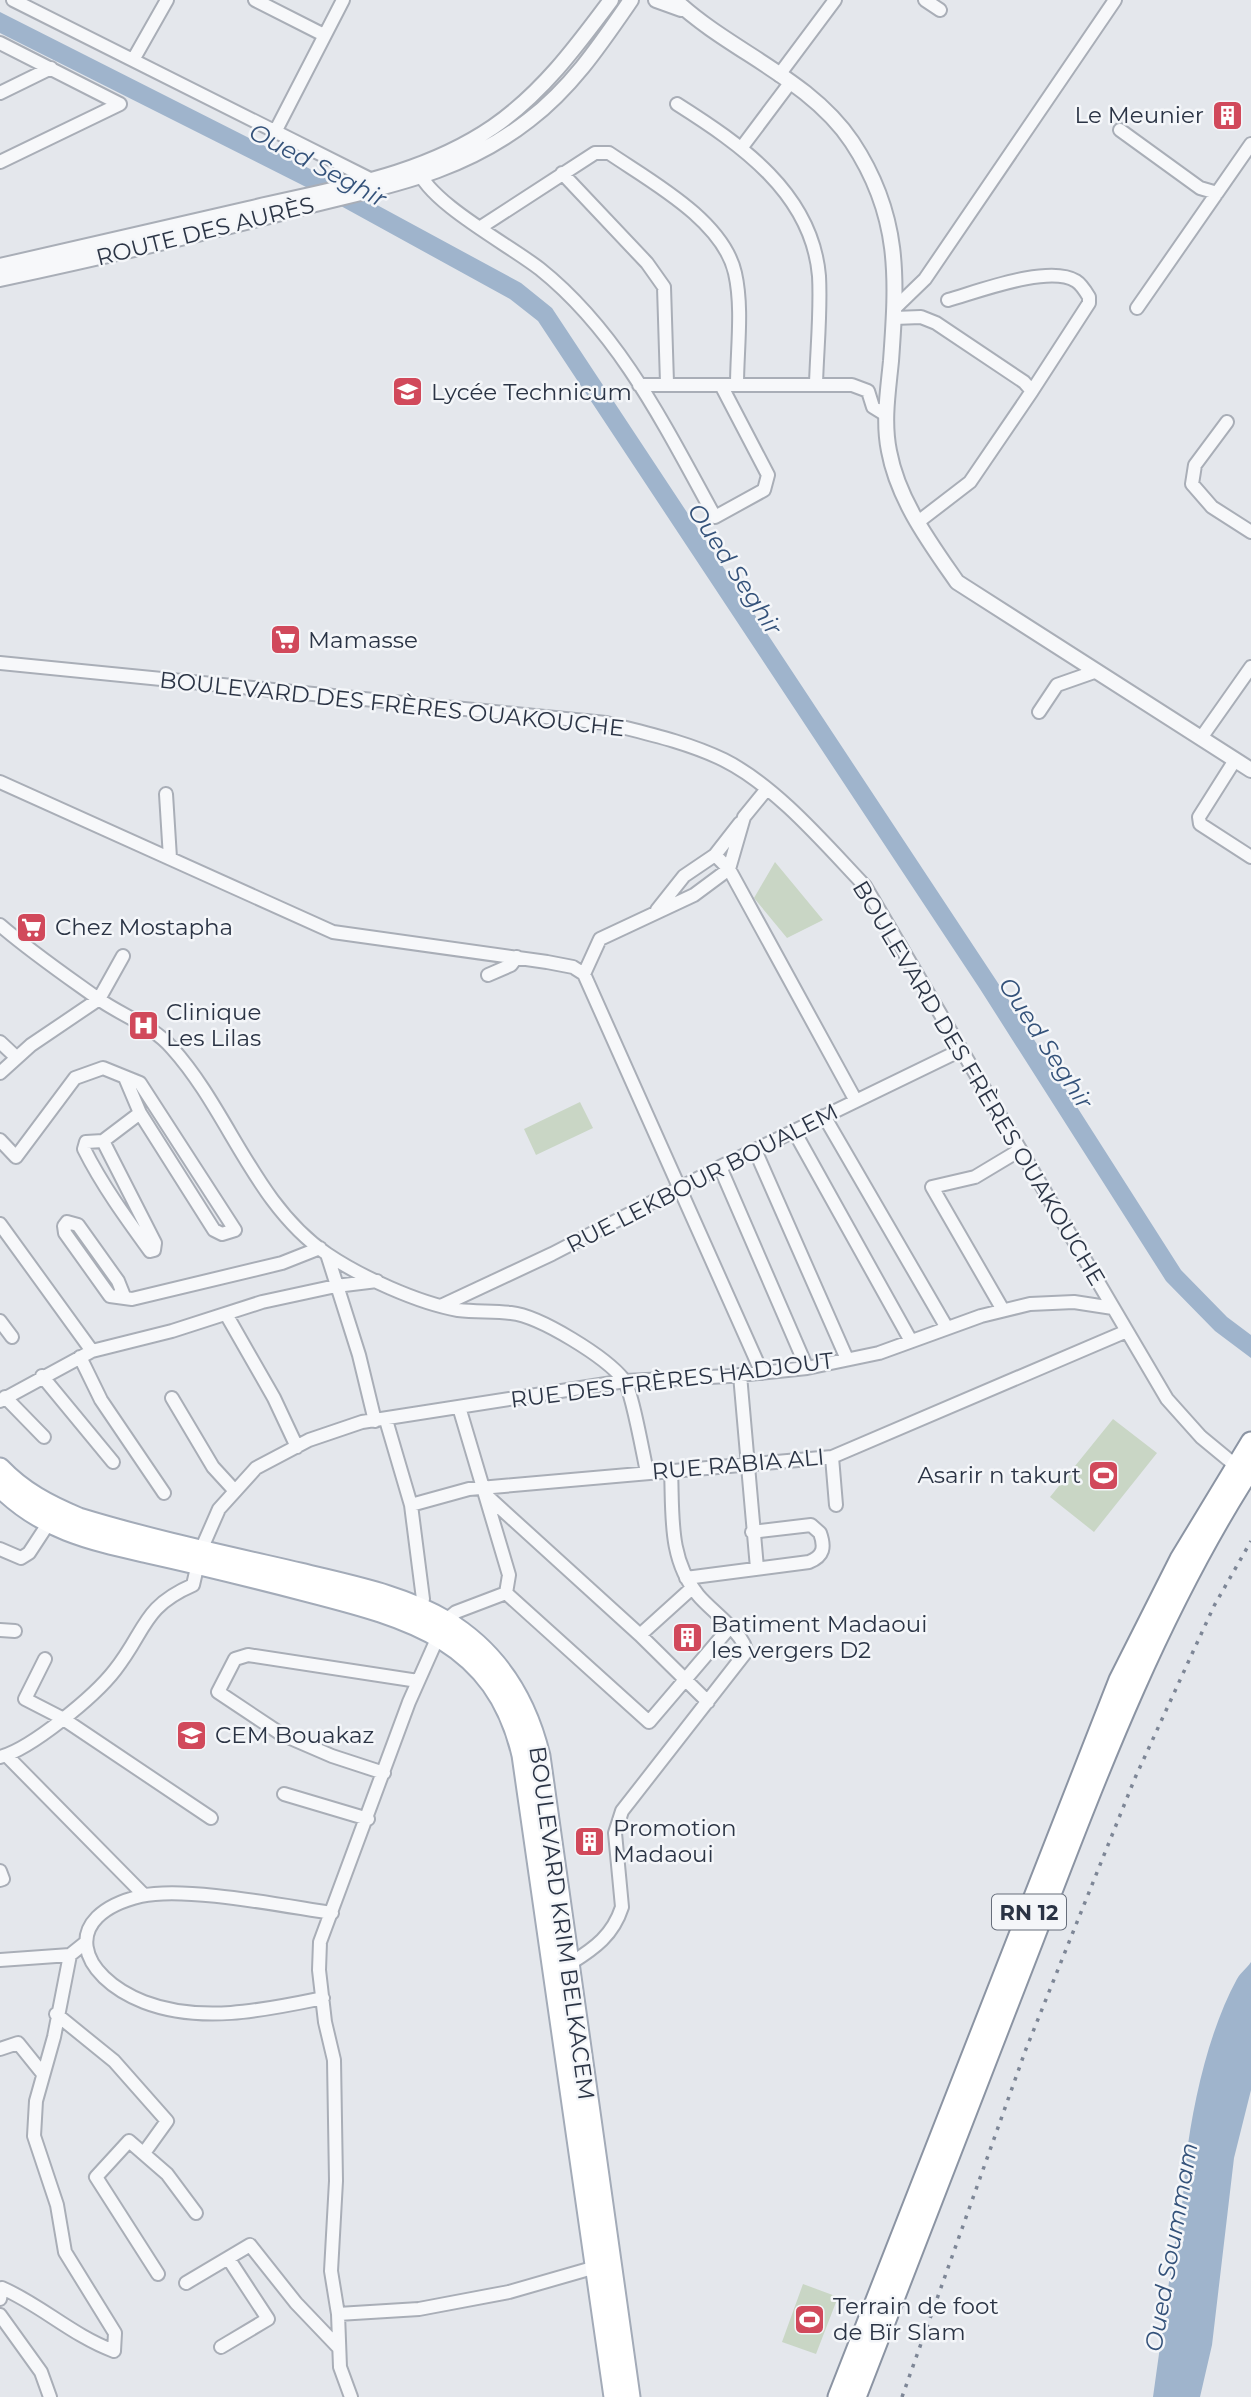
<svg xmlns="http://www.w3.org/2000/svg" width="1251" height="2397" viewBox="0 0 1251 2397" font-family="Montserrat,sans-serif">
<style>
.green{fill:#c9d6c5}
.water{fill:#9fb4cc}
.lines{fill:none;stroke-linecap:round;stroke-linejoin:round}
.minor-casing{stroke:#a9aeb7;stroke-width:16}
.tertiary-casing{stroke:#a9aeb7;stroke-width:18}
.primary-casing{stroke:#a3abb8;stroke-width:23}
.trunk-casing{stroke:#8b94a3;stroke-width:23}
.minor{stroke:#f7f8fa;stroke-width:12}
.tertiary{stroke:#f7f8fa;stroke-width:14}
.primary{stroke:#fff;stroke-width:19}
.trunk{stroke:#fff;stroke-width:19}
.rail{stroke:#7d8696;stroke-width:3.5;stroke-dasharray:3.5 7;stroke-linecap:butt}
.labels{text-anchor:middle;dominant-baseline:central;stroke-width:5;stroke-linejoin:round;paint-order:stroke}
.shield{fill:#f4f6f9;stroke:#676e7b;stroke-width:2}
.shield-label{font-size:21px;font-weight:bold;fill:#2b3445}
.poi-label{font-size:23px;fill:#2b3445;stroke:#f4f6f9;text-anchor:start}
.street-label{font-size:23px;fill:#2b3445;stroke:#f4f6f9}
.water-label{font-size:24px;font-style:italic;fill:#34527a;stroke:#f4f6f9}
</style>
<rect width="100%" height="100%" fill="#e4e7ec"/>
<path class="green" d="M 775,862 L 823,920 L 787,938 L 754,898 Z
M 580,1102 L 593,1128 L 536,1155 L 524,1129 Z
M 1113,1419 L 1157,1453 L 1094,1532 L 1050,1497 Z
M 803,2284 L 838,2297 L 816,2354 L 782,2342 Z"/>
<path class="water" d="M 0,12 L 318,173 L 521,283 L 552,308 L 996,980 L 1181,1270 L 1227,1317 L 1251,1335 L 1251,1358 L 1215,1331 L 1166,1281 L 980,989 L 538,321 L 510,299 L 310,189 L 0,33 Z
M 1251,1962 L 1251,2090 L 1234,2158 L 1212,2345 L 1200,2397 L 1153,2397 L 1174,2246 C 1183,2217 1183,2189 1186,2160 C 1193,2102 1209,2030 1237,1979 C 1241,1972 1247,1968 1251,1962 Z"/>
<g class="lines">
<defs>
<path id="minor" d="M 13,0 L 372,180
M 255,0 L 324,35
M 925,0 L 940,10
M 0,43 L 120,104
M 133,60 L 167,0
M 779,75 L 835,0
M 0,93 L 51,68
M 677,104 C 740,144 812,193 819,276 C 821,311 817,349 816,384
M 1120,130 L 1200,188 L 1217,193
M 275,132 L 343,0
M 742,147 L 790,83
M 0,162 L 120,104
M 417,168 C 429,203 508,244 540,269 C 620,333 666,428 715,517 L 764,490 L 768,475 L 721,385
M 562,173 L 647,263 L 664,287 L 667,383
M 481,227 L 595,153 L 609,153 C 650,181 723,220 735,273 C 743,308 737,350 737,385
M 948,300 C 977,292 1049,264 1076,281 C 1081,284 1086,292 1089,297 L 1089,303 L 1032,391
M 1137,308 L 1251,144
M 894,309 L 925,279 L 1115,0
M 894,318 L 921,317 L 936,323 L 1024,382 L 1032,391 L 970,482 L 918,522
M 639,385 L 852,385 L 868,391 L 873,407 L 886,415
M 1227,422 L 1195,465 L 1192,484 L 1212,507 L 1251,532
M 0,663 L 606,723 C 645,733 687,742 724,760 C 776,786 825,844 865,886 L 1167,1399 L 1201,1437 L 1241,1470
M 1039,712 L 1057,685 L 1097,671
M 1201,738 L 1251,667
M 1235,760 L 1199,817 L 1200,824 L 1251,857
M 0,782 L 333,932 L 547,962 L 573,967 L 584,974 L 762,1373
M 166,794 L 170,858
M 715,855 L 729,869 L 856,1101
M 657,910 L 684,876 L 715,855 L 740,823
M 0,925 C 30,951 65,975 97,998 C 122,1016 152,1025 172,1048 C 229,1111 254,1204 327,1254 C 361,1277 418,1303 458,1310 C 476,1312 494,1311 511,1313 C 540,1316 606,1357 624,1380 C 632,1391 643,1454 647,1472
M 584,974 L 600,939 L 694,895 L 729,869 L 744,817 L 766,790
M 488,975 L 511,965 L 517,957
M 0,1042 L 16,1057
M 0,1073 L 31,1045 L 99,999 L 123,956
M 824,1116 L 947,1328
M 794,1131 L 911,1341
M 0,1140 L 16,1157 L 75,1078 L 103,1068 L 140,1083 L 235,1230 L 222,1234 L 214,1230 L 140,1113 L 126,1080
M 103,1141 L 155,1243 L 154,1250 L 150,1251 C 126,1218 102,1185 84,1149 L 86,1142 L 103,1141 L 140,1113
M 755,1150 L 847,1359
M 720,1167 L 807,1368
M 0,1224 L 92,1351
M 327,1254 L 359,1355 L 375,1421
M 124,1296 L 118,1281 L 78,1225 L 67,1222 L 64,1226 L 65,1233 L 110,1296 L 132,1299 L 282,1263 L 320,1248
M 443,1305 L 552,1254 L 720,1167 L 961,1050
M 1003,1310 L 932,1187 L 975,1177 L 1020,1150
M 226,1314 L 274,1398 L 297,1447
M 0,1321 L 12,1337
M 80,1357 L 101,1400 L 164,1493
M 740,1375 L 757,1568
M 42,1376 L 113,1462
M 5,1397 L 44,1437
M 172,1398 L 213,1467 L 235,1491
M 0,1401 L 92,1351 L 172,1331 L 262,1302 L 336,1286 L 377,1281
M 386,1420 L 411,1505 L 423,1599
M 832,1457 L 836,1505
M 486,1495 L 640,1635 L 708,1702
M 411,1505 L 469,1489 L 832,1457 L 1127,1331
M 0,1549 L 21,1558 L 29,1553 L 48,1524
M 686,1578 L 809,1562 C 824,1556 825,1547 820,1533 L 811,1525 L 752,1532
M 506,1593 L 649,1722 L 730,1627
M 0,1630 L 15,1631
M 640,1635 L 692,1588
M 45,1659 L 25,1699 L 62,1718 L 211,1818
M 6,1755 L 144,1895
M 0,1757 C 31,1749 95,1696 115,1670 C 146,1631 142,1607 193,1585 L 201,1550 L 219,1509 L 256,1468 L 309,1440 L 362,1422 L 625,1381 L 730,1376 L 807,1368 L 879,1353 L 981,1316 L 1030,1304 L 1074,1302 L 1113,1308
M 384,1773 L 332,1756 L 281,1734 L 218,1692 L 235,1659 L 248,1655 L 418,1681
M 284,1794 L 368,1819
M 0,1871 L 3,1879 L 0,1880
M 0,1960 L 70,1955
M 571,1963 C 595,1948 613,1935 622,1907 L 615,1833 L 622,1811 L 746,1652 C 746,1635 710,1610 698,1595 C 668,1559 673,1514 671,1470
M 323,1998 C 265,2010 201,2024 144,2002 C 78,1976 58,1916 141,1896 C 185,1886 284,1906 332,1913
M 56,2014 L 114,2061 L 167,2121 L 144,2153
M 0,2049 L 18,2043 L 43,2074
M 158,2274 L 96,2177 L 129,2141 L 167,2174 L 196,2213
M 186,2283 L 250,2245 L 296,2303 L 339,2348
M 0,2299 L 2,2288 C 41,2305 73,2336 114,2351 L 115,2333 L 65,2252 L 57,2205 L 34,2136 L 36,2101 L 54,2037 L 70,1955 L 85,1943
M 338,2314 L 419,2309 L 509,2292 L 596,2267
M 0,2315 L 41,2372 L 50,2397
M 221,2347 L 268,2319 L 228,2258
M 351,2397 L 340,2367 L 338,2314 L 331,2271 L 336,2181 L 334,2060 L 325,2022 L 319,1970 L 320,1942 L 409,1702 L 445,1621 L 456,1612 L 506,1593 L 509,1575 L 459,1407"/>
<path id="tertiary" d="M 656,0 L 681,9
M 675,0 C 729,51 809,78 852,142 C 901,216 897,278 891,361 C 888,392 883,421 889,451 C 898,500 930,543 957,582 L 1251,770
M 0,266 C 83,247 165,228 248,209 C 332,189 420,177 493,127 C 542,93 576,47 611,0
M 0,279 C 102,257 203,234 304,207 C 386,186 460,174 529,120 C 572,87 600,45 631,0"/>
<path id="primary" d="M 0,1468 C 23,1492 48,1505 79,1518 C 151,1540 226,1556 300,1573 C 348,1585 403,1595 446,1621 C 497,1652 526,1698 540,1756 L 630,2397
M 0,1487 C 43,1530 91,1540 148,1553 C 202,1565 255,1578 309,1592 C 410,1618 495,1640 522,1755 L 614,2397"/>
<path id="trunk" d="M 838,2397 L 1119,1680 L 1180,1559 L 1251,1442
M 856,2397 C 916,2244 975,2091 1034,1938 C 1096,1777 1157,1614 1251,1468"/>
</defs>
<use href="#minor" class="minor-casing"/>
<use href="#tertiary" class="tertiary-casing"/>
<use href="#primary" class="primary-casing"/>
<use href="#trunk" class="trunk-casing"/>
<use href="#minor" class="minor"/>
<use href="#tertiary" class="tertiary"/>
<use href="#primary" class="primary"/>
<use href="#trunk" class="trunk"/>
<path class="rail" d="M 902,2397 L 1026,2049 L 1135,1778 L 1214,1606 L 1251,1541"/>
</g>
<defs>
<symbol id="building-square" viewBox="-11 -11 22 22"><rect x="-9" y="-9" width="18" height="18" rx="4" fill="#d1495b" stroke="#f4f6f9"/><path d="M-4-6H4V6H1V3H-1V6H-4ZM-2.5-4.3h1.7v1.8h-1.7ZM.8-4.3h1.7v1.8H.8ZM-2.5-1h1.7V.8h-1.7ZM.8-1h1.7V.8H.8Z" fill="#fff"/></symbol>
<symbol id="school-square" viewBox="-11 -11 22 22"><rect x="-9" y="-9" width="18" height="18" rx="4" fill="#d1495b" stroke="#f4f6f9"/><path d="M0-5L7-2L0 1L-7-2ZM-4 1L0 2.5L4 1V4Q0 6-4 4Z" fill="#fff"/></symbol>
<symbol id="supermarket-square" viewBox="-11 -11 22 22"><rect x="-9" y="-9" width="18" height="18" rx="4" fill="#d1495b" stroke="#f4f6f9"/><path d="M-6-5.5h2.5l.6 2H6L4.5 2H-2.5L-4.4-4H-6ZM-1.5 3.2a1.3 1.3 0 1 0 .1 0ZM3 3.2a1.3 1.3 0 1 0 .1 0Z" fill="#fff"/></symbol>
<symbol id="hospital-square" viewBox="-11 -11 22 22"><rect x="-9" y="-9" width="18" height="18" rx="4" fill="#d1495b" stroke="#f4f6f9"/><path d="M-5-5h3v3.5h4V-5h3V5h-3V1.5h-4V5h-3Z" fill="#fff"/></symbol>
<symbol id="stadium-square" viewBox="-11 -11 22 22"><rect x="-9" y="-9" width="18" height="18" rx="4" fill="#d1495b" stroke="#f4f6f9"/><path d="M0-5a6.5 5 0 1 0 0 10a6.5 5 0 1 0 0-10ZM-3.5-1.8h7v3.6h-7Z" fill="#fff"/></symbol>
</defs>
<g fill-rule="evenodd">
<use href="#building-square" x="1210" y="98" width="35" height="35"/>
<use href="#school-square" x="390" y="374" width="35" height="35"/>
<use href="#supermarket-square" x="268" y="622" width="35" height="35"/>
<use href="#supermarket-square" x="14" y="910" width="35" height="35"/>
<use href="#hospital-square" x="126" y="1008" width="35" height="35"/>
<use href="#stadium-square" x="1086" y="1458" width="35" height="35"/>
<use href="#building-square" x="670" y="1620" width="35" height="35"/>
<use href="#school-square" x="174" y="1718" width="35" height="35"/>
<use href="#building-square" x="572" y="1824" width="35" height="35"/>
<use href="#stadium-square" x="792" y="2302" width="35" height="35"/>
</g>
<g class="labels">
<rect class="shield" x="992" y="1894.5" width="74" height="35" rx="5"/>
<g class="shield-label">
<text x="1029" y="1912">RN 12</text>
</g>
<g class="poi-label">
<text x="1204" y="115" text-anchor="end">Le Meunier</text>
<text x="431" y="392">Lycée Technicum</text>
<text x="308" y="640">Mamasse</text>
<text x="55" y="927">Chez Mostapha</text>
<text x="166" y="1012">Clinique<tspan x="166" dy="26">Les Lilas</tspan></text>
<text x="1081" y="1475" text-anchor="end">Asarir n takurt</text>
<text x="711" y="1624">Batiment Madaoui<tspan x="711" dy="26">les vergers D2</tspan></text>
<text x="215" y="1735">CEM Bouakaz</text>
<text x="613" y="1828">Promotion<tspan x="613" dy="26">Madaoui</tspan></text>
<text x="833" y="2306">Terrain de foot<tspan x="833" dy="26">de Bïr Slam</tspan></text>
</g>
<g class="street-label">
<text transform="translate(205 231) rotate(-14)">ROUTE DES AURÈS</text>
<text transform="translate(392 704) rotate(6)">BOULEVARD DES FRÈRES OUAKOUCHE</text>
<text transform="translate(979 1083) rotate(59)">BOULEVARD DES FRÈRES OUAKOUCHE</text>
<text transform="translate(702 1178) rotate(-27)">RUE LEKBOUR BOUALEM</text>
<text transform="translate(672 1380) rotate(-7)">RUE DES FRÈRES HADJOUT</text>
<text transform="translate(738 1464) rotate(-5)">RUE RABIA ALI</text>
<text transform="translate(562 1923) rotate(82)">BOULEVARD KRIM BELKACEM</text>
</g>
<g class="water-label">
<text transform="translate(318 165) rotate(28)">Oued Seghir</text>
<text transform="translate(735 569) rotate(57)">Oued Seghir</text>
<text transform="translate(1046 1043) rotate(57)">Oued Seghir</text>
<text transform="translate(1171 2247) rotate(-80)">Oued Soummam</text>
</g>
</g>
</svg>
